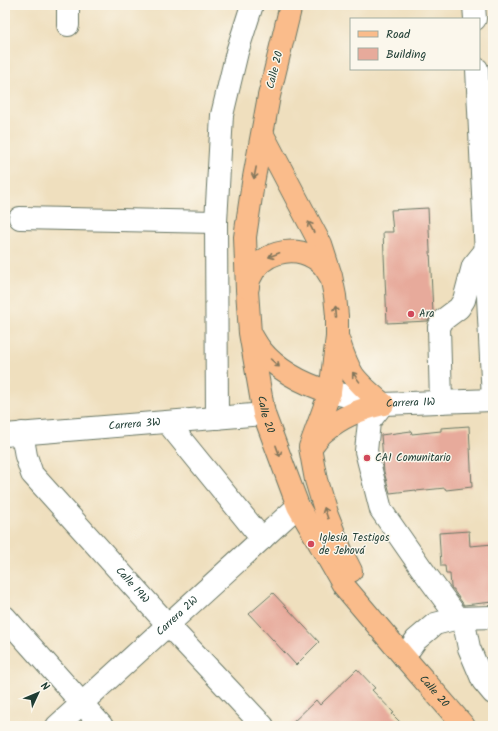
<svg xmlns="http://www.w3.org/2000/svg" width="498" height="731" viewBox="0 0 498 731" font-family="Kalam,sans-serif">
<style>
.building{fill:#e7aa9b}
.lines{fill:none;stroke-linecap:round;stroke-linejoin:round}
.minor-casing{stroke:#687664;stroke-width:24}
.major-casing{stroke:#687664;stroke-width:24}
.minor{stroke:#fff;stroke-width:22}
.major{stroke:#fabc8b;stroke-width:22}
.oneway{stroke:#82765b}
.poi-dot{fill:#d1495b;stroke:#fbf7ec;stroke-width:1.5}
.labels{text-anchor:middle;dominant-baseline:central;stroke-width:3;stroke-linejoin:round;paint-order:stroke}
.street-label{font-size:11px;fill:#1f3d34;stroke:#fbf7ec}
.poi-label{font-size:11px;fill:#1f3d34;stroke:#fbf7ec;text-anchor:start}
</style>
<rect width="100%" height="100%" fill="#fbf7ec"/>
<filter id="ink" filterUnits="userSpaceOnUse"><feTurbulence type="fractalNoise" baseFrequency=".025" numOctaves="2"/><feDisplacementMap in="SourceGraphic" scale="8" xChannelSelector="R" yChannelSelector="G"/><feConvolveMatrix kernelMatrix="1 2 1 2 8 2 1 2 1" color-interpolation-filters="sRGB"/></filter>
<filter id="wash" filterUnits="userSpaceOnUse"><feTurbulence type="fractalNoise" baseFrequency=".012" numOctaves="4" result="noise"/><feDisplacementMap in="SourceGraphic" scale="16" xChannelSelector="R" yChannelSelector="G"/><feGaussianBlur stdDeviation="0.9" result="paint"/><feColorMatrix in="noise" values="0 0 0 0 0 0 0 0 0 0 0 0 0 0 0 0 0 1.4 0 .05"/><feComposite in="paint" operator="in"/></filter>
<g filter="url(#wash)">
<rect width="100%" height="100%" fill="#efdfbe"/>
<g id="blocks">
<path class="building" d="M 428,208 L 433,313 L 428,321 L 387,323 L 383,232 L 393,232 L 391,210 Z
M 469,426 L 472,487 L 446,490 L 445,488 L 416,491 L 416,490 L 390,493 L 384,472 L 381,435 L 411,431 L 412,434 L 441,431 L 441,428 Z
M 469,531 L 470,546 L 493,544 L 493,602 L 464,605 L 454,591 L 454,589 L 452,589 L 451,587 L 450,574 L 446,574 L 445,566 L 441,566 L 439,533 Z
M 273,593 L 319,642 L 296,665 L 249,614 Z
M 357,669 L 375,688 L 372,690 L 394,713 L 392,714 L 404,726 L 289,726 L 316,700 L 320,705 Z"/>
</g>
</g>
<g filter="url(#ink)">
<use href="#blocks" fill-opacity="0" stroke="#687664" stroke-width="1"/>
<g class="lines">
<defs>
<g id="minor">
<path d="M 474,5 L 475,19"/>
<path d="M 68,25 L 68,5"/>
<path d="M 477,69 L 493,400"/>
<path d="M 20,218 L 216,222"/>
<path id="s1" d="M 330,392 L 383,404 L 493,400"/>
<path d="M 441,402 L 439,327 L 443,320 L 459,308 L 464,300 L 473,266 L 486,250"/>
<path d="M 383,404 L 369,422 L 366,451 L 381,510 L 422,569 L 458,618"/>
<path d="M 217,418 L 216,222 L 222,115 L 237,52 L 252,5"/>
<path d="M 167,422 L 262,539"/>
<path id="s2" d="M 22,433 L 26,456 L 32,474 L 168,625 L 263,726"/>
<path id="s3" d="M 5,435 L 264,414"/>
<path d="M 5,617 L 102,726"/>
<path d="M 463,618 L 469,648 L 483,681 L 493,693"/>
<path d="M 404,657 L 416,640 L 435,624 L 458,618 L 493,617"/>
<path id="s4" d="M 57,726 L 298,506"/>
</g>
<g id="major">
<path id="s5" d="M 291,5 L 269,96 L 253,183 L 245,237 L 247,290 L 250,333 L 264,414 L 298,506 L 344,586 L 404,657 L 464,726"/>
<path d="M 263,135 L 321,245 L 331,276 L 335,296 L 337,316 L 337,337 L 330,392 L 310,447 L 316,480 L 326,513 L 342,553 L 351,571"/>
<path d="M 248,287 C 248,284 249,280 250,278 C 260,253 292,244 314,258 C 320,261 325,267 329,274"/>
<path d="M 252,336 C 255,341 257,345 261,350 C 279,372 304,384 330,392"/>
<path d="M 338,339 C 342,351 346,364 353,375 C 361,386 372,395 383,404"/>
<path d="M 314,443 C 317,439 321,434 325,431 C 342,416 361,409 383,404"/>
</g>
</defs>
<use href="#minor" class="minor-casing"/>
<use href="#major" class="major-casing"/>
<use href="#minor" class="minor"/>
<use href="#major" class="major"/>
</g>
<defs><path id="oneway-shaft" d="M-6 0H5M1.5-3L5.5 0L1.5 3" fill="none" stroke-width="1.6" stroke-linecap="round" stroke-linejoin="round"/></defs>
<g class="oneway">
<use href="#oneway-shaft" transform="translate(255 173) rotate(101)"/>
<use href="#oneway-shaft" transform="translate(311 227) rotate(-118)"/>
<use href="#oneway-shaft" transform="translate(274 255) rotate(159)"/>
<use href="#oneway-shaft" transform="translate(336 312) rotate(-95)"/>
<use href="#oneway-shaft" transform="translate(275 363) rotate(42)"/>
<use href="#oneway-shaft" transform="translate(356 377) rotate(-126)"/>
<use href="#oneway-shaft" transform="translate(278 451) rotate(70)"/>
<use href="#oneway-shaft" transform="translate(326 513) rotate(-109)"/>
</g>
</g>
<g class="poi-dot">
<circle cx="411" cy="314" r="4"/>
<circle cx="367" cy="458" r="4"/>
<circle cx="311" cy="544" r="4"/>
</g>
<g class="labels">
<g class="street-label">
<text transform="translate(275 70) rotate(-76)">Calle 20</text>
<text stroke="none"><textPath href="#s1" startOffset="82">Carrera 1W</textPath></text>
<text stroke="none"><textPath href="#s5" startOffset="416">Calle 20</textPath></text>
<text stroke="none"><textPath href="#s3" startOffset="130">Carrera 3W</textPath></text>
<text stroke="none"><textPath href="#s2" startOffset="192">Calle 19W</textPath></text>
<text stroke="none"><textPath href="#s4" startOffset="163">Carrera 2W</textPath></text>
<text stroke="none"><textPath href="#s5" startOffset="744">Calle 20</textPath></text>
</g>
<g class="poi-label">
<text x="419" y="314">Ara</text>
<text x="375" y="458">CAI Comunitario</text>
<text x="319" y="538">Iglesia Testigos<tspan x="319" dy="13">de Jehová</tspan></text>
</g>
</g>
<rect width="498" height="731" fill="none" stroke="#fbf7ec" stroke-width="20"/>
<rect x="350" y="18" width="130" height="52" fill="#fbf7ec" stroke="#a3ada2"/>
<rect x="358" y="31" width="20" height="6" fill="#fabc8b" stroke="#a3ada2"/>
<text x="386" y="38" font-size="12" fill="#1f3d34">Road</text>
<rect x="358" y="48" width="20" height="12" fill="#e7aa9b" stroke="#a3ada2"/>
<text x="386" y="58" font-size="12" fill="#1f3d34">Building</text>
<g transform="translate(38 693) rotate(46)" stroke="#fbf7ec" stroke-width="3" paint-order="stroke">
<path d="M0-3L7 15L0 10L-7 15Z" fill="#1f3d34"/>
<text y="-6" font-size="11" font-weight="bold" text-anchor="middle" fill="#1f3d34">N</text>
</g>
</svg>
